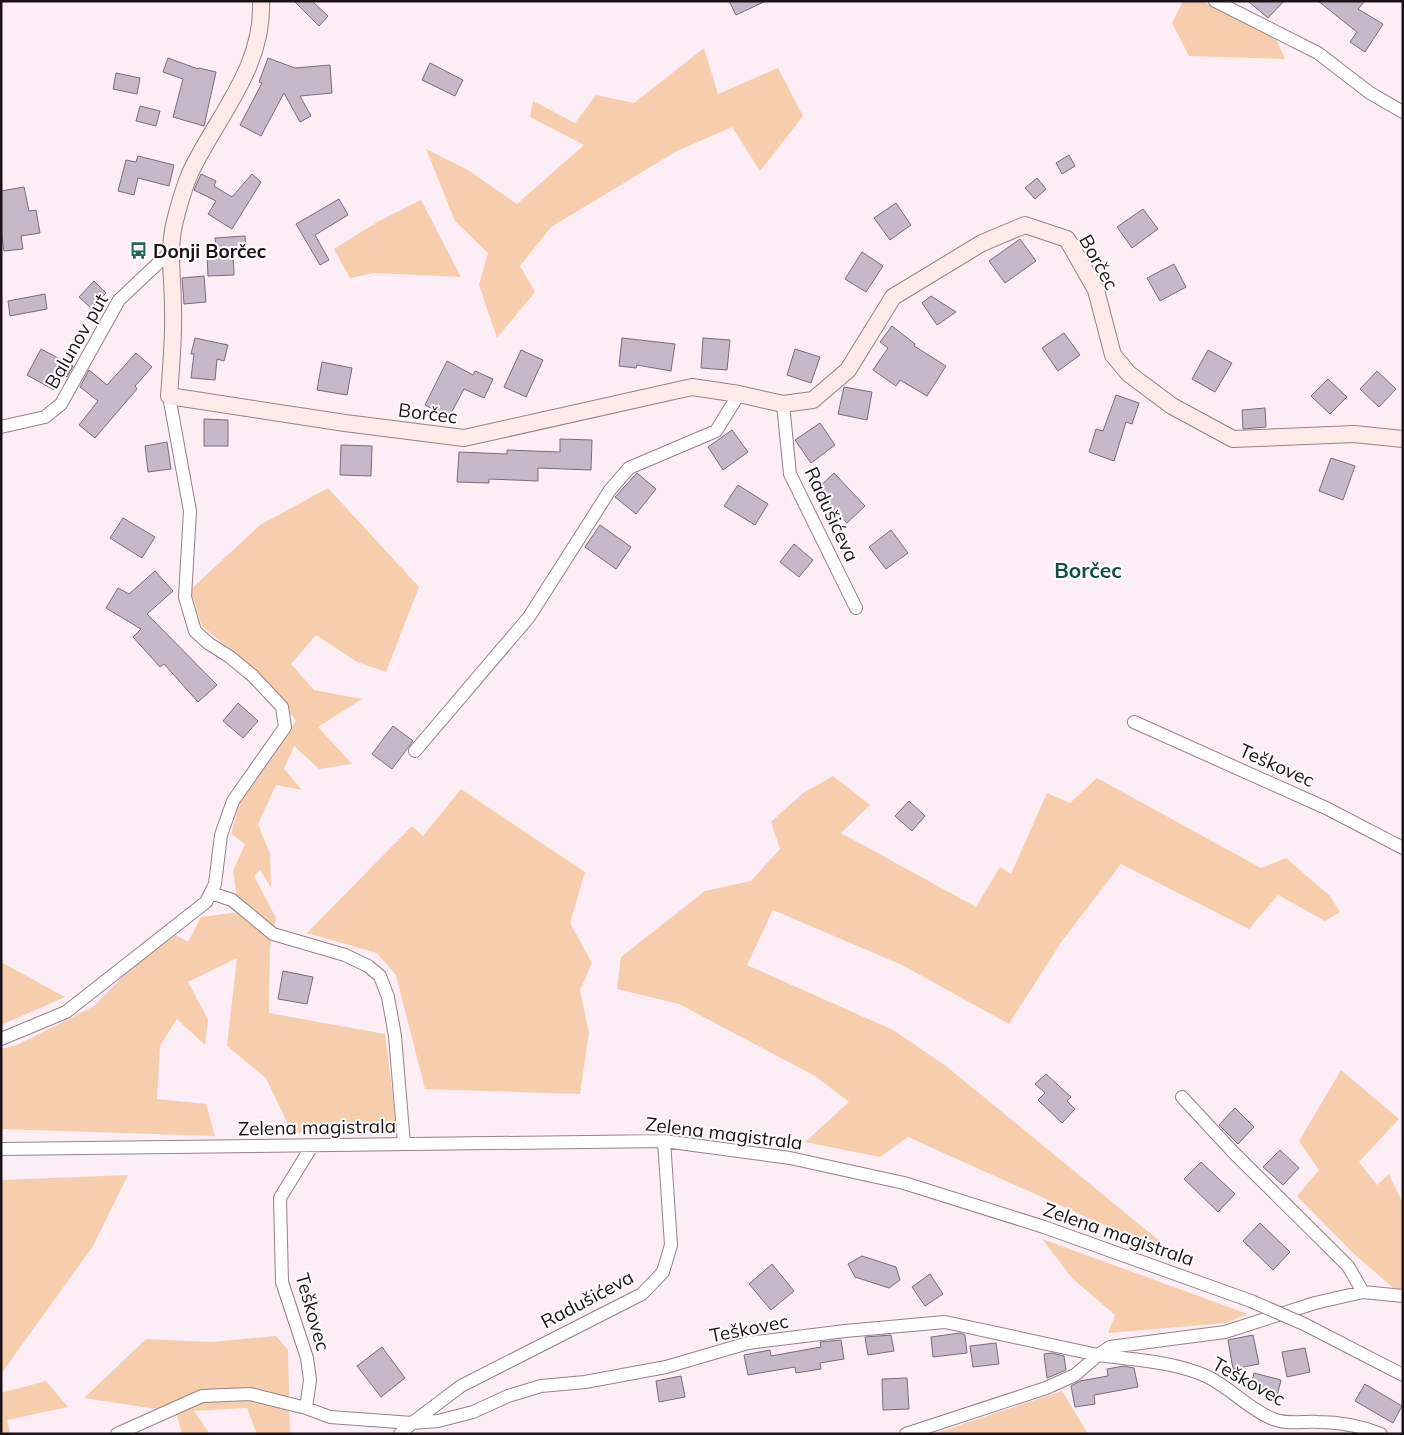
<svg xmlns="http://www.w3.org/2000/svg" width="1404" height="1435" viewBox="0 0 1404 1435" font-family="Mulish,sans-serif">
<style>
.green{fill:#f6ceae}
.building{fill:#c4b8c9;stroke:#786d7d}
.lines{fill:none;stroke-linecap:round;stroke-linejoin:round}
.street-casing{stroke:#968189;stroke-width:14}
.secondary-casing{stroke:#968189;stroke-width:18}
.street{stroke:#fff;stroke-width:12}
.secondary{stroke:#feeae8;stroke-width:16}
.street-bridge-casing{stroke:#968189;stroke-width:14;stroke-linecap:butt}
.street-bridge{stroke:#fff;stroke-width:12}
.labels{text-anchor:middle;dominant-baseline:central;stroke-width:4;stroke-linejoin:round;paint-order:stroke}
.poi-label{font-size:19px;font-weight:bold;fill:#1b1317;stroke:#fff;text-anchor:start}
.street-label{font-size:19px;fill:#1b1317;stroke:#fff}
.quarter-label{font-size:21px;font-weight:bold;fill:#144d43;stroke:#fff}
</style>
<rect width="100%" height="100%" fill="#fceef4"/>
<path class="green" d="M 1183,1 L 1202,1 L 1276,39 L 1285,59 L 1189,56 L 1172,23 Z
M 704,48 L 718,94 L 778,68 L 803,116 L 760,171 L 732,127 L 677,151 L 551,227 L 520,266 L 535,292 L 497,338 L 479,285 L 488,253 L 455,221 L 426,149 L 468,170 L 517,204 L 584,145 L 530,117 L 533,101 L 575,123 L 596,95 L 634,103 Z
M 421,200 L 461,277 L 374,273 L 350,278 L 334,249 L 379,221 Z
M 328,488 L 419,587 L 386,672 L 357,662 L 316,635 L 291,664 L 314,690 L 362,699 L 318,727 L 352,764 L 319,769 L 294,746 L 284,769 L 302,790 L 276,785 L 258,824 L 270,854 L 271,887 L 260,870 L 254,876 L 276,918 L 270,947 L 269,1013 L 385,1034 L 397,1131 L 292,1133 L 266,1078 L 227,1046 L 237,958 L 188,982 L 208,1019 L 205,1045 L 177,1019 L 160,1046 L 157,1099 L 206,1104 L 215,1136 L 1,1129 L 1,1049 L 17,1045 L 94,1006 L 129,970 L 176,935 L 188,942 L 201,917 L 239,912 L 233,871 L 245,844 L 231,834 L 240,802 L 296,721 L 283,703 L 235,653 L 202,626 L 190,590 L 260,525 Z
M 833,776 L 870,805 L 841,833 L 976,907 L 1000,867 L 1011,874 L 1047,793 L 1070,803 L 1097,778 L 1261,868 L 1286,858 L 1330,896 L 1340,912 L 1325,921 L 1278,895 L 1249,929 L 1121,864 L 1062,941 L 1009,1024 L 902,965 L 773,910 L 747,965 L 893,1030 L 946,1066 L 1184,1261 L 908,1137 L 880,1157 L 805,1142 L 849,1102 L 815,1076 L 679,1004 L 617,989 L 621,957 L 705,891 L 751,881 L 780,849 L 771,822 L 803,793 Z
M 461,789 L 585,872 L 570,923 L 592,963 L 580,990 L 589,1033 L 580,1094 L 425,1089 L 396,975 L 377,953 L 307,933 L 412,826 L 423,836 Z
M 1,962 L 65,997 L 1,1025 Z
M 1341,1070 L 1399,1119 L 1359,1162 L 1377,1185 L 1389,1174 L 1403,1204 L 1403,1294 L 1400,1294 L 1352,1252 L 1297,1196 L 1319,1170 L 1299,1141 Z
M 128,1175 L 93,1246 L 1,1374 L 1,1180 Z
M 1042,1239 L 1248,1314 L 1226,1323 L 1108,1333 L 1115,1315 L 1072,1278 Z
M 276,1336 L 288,1350 L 290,1434 L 257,1434 L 247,1408 L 194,1411 L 210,1434 L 182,1434 L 176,1412 L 84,1398 L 146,1339 L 211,1342 Z
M 46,1381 L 68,1407 L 7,1420 L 10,1434 L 1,1434 L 1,1393 Z
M 1062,1391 L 1088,1434 L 933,1434 Z"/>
<path class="building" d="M 294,1 L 312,1 L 328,16 L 319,26 Z
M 729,1 L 766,1 L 736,15 Z
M 1248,1 L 1284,1 L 1268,18 Z
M 1318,1 L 1365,1 L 1358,9 L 1383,24 L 1365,52 L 1350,42 L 1357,32 Z
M 168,58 L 198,69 L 199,68 L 216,72 L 204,126 L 173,117 L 183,79 L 163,72 Z
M 268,58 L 295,68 L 330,65 L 332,93 L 300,96 L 311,116 L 300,122 L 284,93 L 261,136 L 240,125 L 262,83 L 259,82 Z
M 430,63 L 463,80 L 455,96 L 422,80 Z
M 116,73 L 140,78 L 137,94 L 113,89 Z
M 140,106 L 160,111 L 156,126 L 136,121 Z
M 1069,155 L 1075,166 L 1062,174 L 1056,163 Z
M 138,156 L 174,165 L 169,186 L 138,178 L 134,195 L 118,191 L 126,160 L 136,162 Z
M 201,174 L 216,181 L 214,186 L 232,197 L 252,174 L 261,182 L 232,229 L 208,214 L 216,201 L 194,190 Z
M 1037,178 L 1046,189 L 1035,199 L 1025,188 Z
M 24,187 L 29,211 L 36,210 L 40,233 L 21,236 L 23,249 L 4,251 L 1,232 L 1,191 Z
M 339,199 L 348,215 L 315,235 L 329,260 L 320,265 L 296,224 Z
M 896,203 L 911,225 L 890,240 L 874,218 Z
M 1143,209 L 1158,229 L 1132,248 L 1117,227 Z
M 245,236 L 246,249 L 233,250 L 234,275 L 208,276 L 207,255 L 217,255 L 215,238 Z
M 1020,239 L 1036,261 L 1005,283 L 989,261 Z
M 862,252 L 883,266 L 866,292 L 845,279 Z
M 1174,264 L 1186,287 L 1160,301 L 1147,278 Z
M 204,276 L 206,302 L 184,304 L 182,278 Z
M 94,281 L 106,293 L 91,308 L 79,297 Z
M 45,294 L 47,309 L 10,316 L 8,301 Z
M 931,296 L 956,312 L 937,325 L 922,303 Z
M 892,326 L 915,344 L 914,346 L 946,366 L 927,396 L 900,380 L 896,386 L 873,370 L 888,348 L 880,342 Z
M 1064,333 L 1080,355 L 1058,371 L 1042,348 Z
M 195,338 L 228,345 L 224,361 L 217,359 L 215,380 L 191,378 L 194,354 L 191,354 Z
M 622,338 L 675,344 L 671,371 L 637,365 L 636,368 L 619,366 Z
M 703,338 L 730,340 L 727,370 L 701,368 Z
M 41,349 L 73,366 L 67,377 L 63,373 L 54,390 L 27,375 Z
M 795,349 L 820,357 L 811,383 L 787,375 Z
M 521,350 L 543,360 L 526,397 L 504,387 Z
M 1208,350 L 1232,363 L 1215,392 L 1192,379 Z
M 136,353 L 152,367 L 135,386 L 137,389 L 95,438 L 79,425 L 98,401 L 80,387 L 89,370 L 107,385 Z
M 447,361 L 473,375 L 475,371 L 493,379 L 484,398 L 464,389 L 449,417 L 425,405 Z
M 322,362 L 352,368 L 347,395 L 317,390 Z
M 1377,371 L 1396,389 L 1379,407 L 1360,389 Z
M 1328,379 L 1347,397 L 1330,414 L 1311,396 Z
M 844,387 L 872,392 L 867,420 L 838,414 Z
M 1116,395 L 1139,403 L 1132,424 L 1126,422 L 1114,461 L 1089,452 L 1096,429 L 1103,431 Z
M 1265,408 L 1266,427 L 1243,429 L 1242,410 Z
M 204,419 L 228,420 L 228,446 L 204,446 Z
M 820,423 L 835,445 L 811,463 L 795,440 Z
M 732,430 L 748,452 L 723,470 L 708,447 Z
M 560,439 L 592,440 L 591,470 L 538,468 L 538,481 L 489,479 L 489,483 L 457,482 L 459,452 L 507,454 L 507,450 L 560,452 Z
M 167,442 L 171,469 L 148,472 L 145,446 Z
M 341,445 L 372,446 L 371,476 L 340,475 Z
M 1331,458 L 1355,466 L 1343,500 L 1319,491 Z
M 637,473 L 656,489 L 636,514 L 615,497 Z
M 834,473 L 865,506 L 847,523 L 816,490 Z
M 738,485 L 768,504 L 755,525 L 724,506 Z
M 123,518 L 155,537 L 142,558 L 110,538 Z
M 600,525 L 631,547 L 616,569 L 585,547 Z
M 891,530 L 908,553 L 886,569 L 869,547 Z
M 794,544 L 813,560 L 799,577 L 780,562 Z
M 155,571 L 173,591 L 147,614 L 217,685 L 198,702 L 164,664 L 160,667 L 133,637 L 141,629 L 106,608 L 118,588 L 129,594 Z
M 238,703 L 258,721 L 243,738 L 223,721 Z
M 393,726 L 413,741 L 392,769 L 372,754 Z
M 909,801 L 925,816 L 912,831 L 895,816 Z
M 283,971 L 313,977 L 307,1004 L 278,999 Z
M 1046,1074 L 1071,1097 L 1067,1101 L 1075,1109 L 1062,1123 L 1038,1100 L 1045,1093 L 1035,1084 Z
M 1235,1108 L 1254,1127 L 1238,1144 L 1219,1125 Z
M 1280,1150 L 1299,1168 L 1283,1185 L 1263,1167 Z
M 1201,1162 L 1235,1194 L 1218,1212 L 1184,1179 Z
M 1260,1223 L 1290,1252 L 1273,1270 L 1243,1241 Z
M 862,1256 L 896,1267 L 900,1280 L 889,1288 L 855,1277 L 848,1264 Z
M 772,1264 L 794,1291 L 771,1310 L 749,1284 Z
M 930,1274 L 943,1294 L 925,1306 L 912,1287 Z
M 960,1333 L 965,1335 L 967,1353 L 933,1357 L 931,1337 Z
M 891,1335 L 894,1351 L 868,1355 L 865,1337 Z
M 1253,1335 L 1259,1364 L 1233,1369 L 1228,1340 Z
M 841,1340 L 844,1359 L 820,1363 L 821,1369 L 796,1373 L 795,1367 L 748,1375 L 744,1355 L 770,1350 L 771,1356 L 821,1347 L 820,1342 Z
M 996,1343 L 999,1364 L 973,1367 L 970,1346 Z
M 382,1347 L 405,1378 L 381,1397 L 357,1366 Z
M 1305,1348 L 1310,1372 L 1287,1377 L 1282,1352 Z
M 1052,1353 L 1064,1356 L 1066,1370 L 1047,1378 L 1044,1354 Z
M 1124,1366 L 1134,1368 L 1138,1387 L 1094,1395 L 1095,1404 L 1075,1407 L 1071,1386 L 1080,1381 L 1108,1376 L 1107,1369 Z
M 1254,1373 L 1281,1380 L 1277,1396 L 1250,1389 Z
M 681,1376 L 685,1397 L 659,1402 L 656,1381 Z
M 907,1378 L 909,1409 L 883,1410 L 882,1379 Z
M 1365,1384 L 1402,1406 L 1393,1423 L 1355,1401 Z"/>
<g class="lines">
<defs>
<path id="street" d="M 1215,1 L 1318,53 L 1370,93 L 1403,112
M 783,404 L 790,474 L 856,608
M 1,427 L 45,417 L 61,404 L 119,300 L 170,252
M 1134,722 L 1326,808 L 1403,848
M 415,751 L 529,617 L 610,490 L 629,468 L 716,431 L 739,394
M 211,893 L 232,900 L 273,934 L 345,955 L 368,966 L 380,976 L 388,997 L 395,1036 L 404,1144
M 1,1039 L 66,1012 L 206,902 L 215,884 L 221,835 L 233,801 L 285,727 L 282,707 L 253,676 L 230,657 L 208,643 L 195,631 L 185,597 L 190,511 L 169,396
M 1182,1097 L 1233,1152 L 1348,1266 L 1363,1292
M 1,1149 L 664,1141 L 790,1158 L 904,1183 L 1044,1227 L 1251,1301
M 1304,1324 L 1403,1375
M 306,1408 L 310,1380 L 307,1358 L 282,1282 L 280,1198 L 312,1146
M 117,1434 L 202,1396 L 250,1394 L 306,1408 L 330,1417 L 412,1423 L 461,1386 L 642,1294 L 663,1272 L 671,1245 L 664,1141
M 400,1434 L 412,1423 L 438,1421 L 473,1412 L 508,1396 L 541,1386 L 585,1382 L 666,1367 L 748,1343 L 845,1331 L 945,1322 L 1098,1355 L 1110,1347 L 1225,1332 L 1315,1303 L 1363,1292 L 1403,1296
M 906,1434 L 1046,1388 L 1075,1375 L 1098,1355 C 1134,1360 1172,1361 1206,1376 C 1230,1387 1248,1409 1273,1419 C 1288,1425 1303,1421 1318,1422 C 1340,1422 1361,1426 1381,1434"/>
<path id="secondary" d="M 261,1 C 264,67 218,115 191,171 C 184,187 178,208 174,225 C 168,253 173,280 173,308 C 174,338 171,367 169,396 L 345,423 L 464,438 L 692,387 L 739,394 L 783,404 L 813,400 L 848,370 L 893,297 L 982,243 L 1025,225 L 1067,239 L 1096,290 L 1113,355 L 1129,374 L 1172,406 L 1233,439 L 1354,434 L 1403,439"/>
</defs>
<use href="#street" class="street-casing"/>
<use href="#secondary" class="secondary-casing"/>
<use href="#street" class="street"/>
<use href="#secondary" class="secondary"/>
<defs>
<path id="street-bridge" d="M 1251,1301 L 1304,1324"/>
</defs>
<use href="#street-bridge" class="street-bridge-casing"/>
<use href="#street-bridge" class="street-bridge"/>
</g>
<defs>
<symbol id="bus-bare" viewBox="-9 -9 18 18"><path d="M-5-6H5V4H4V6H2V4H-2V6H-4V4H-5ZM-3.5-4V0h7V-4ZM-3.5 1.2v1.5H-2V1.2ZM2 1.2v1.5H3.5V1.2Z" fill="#20665a" stroke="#fff" stroke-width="2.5" paint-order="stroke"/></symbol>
</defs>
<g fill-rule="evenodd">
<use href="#bus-bare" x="126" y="238" width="25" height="25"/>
</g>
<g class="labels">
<g class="poi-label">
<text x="153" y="251">Donji Borčec</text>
</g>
<g class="street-label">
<text transform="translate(1099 262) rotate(61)">Borčec</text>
<text transform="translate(76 341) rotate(-60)">Balunov put</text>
<text transform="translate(428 413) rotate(7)">Borčec</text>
<text transform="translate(832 514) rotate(65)">Radušićeva</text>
<text transform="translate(1277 765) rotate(24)">Teškovec</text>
<text transform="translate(317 1127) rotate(-1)">Zelena magistrala</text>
<text transform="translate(724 1133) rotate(7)">Zelena magistrala</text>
<text transform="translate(1119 1234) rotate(19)">Zelena magistrala</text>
<text transform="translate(587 1299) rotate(-28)">Radušićeva</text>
<text transform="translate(313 1312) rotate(74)">Teškovec</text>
<text transform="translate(749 1328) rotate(-11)">Teškovec</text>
<text transform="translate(1249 1381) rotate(29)">Teškovec</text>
</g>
<g class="quarter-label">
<text x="1088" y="570">Borčec</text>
</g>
</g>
<rect width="1404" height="1435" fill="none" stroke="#1b1317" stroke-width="5"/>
</svg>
